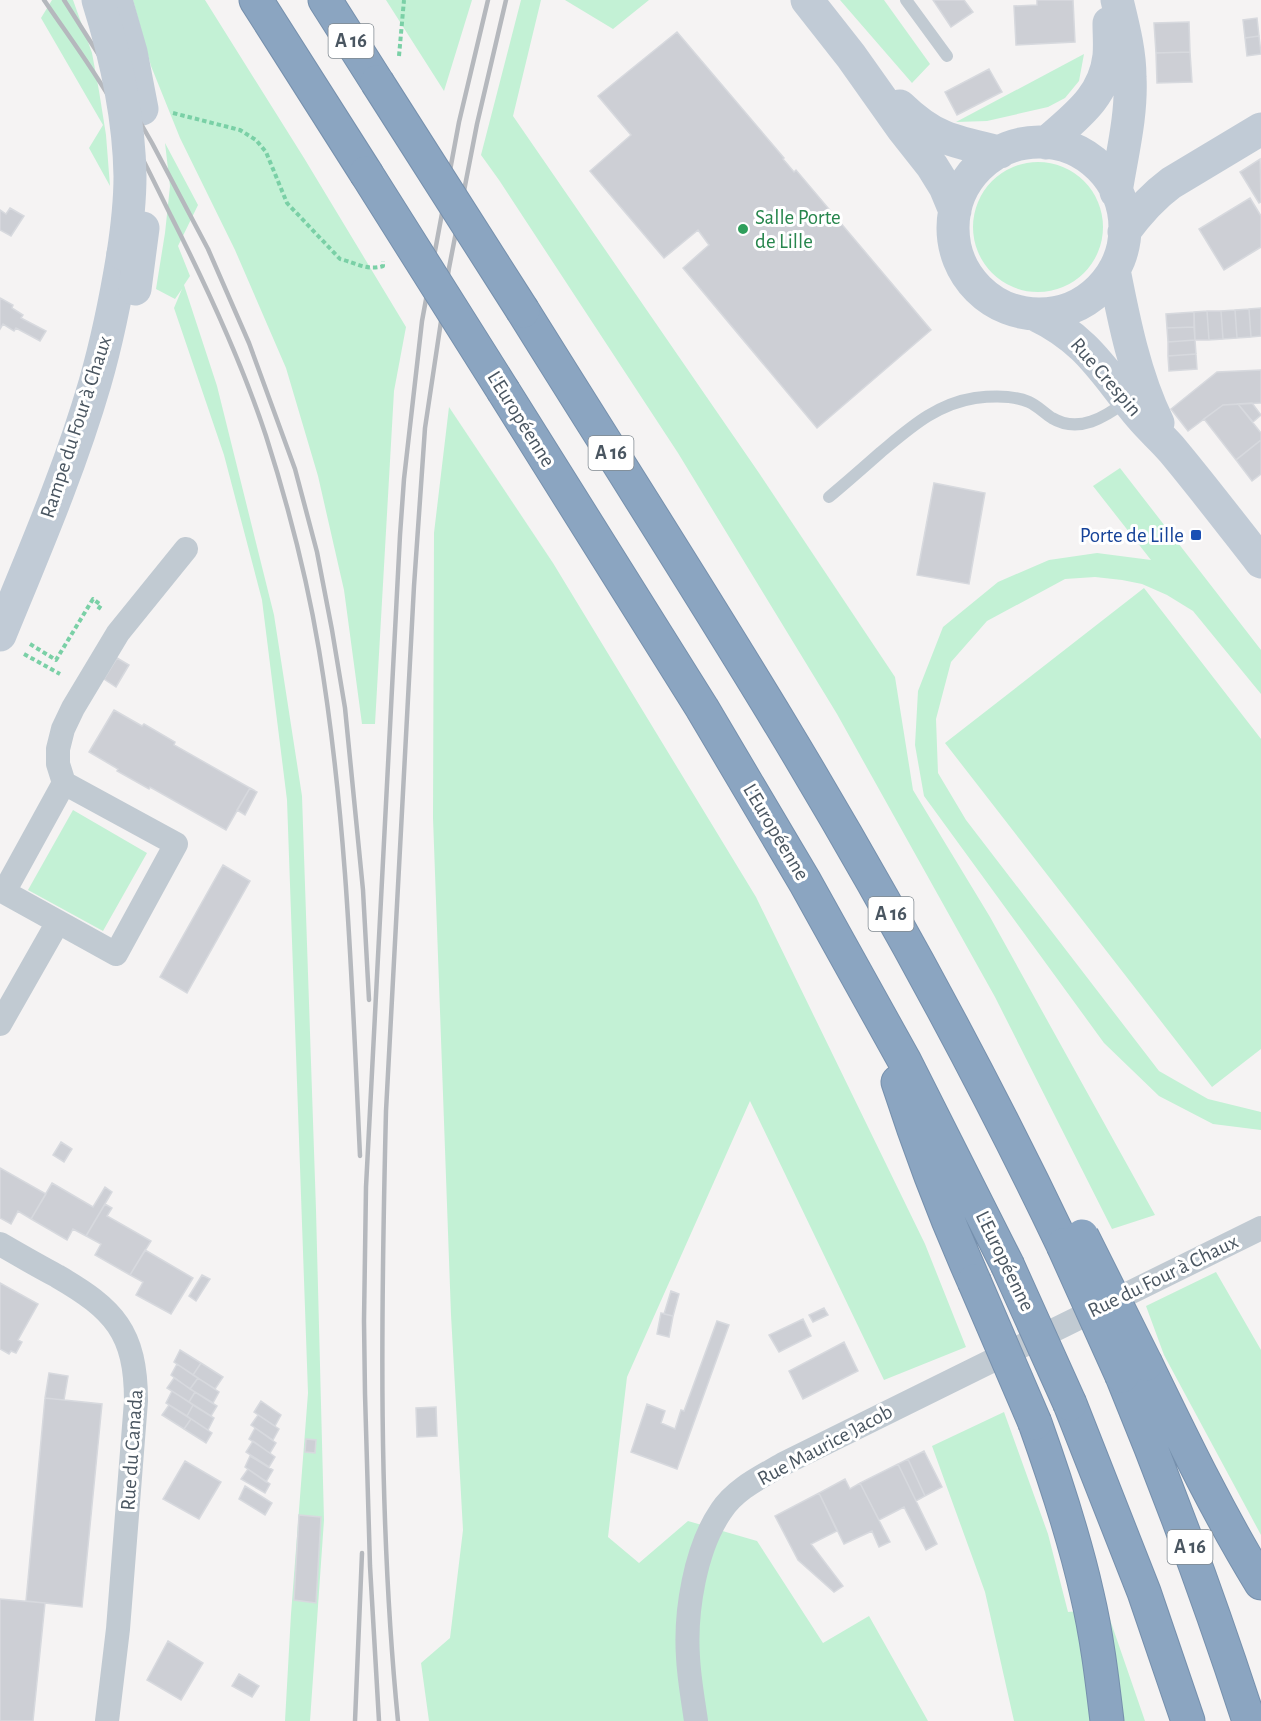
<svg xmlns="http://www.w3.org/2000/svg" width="1261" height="1721" viewBox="0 0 1261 1721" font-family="'Alegreya Sans',sans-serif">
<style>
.green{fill:#c3f1d5}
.building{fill:#cdcfd5;stroke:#d7d9de;stroke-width:1.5}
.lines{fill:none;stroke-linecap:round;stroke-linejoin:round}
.motorway-casing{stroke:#7690ad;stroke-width:35}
.path{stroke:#7ad0a6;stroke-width:4;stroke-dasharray:4.5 3;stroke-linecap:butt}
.service{stroke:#c1cad2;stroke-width:12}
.minor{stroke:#c1cad2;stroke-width:24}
.secondary{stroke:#c1cbd6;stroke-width:33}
.motorway{stroke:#8ba5c1;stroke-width:33}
.rail{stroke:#b5b8bd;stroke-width:4.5}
.motorway-bridge-casing{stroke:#7690ad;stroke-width:35;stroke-linecap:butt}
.secondary-bridge{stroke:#c1cbd6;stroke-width:33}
.motorway-bridge{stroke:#8ba5c1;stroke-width:33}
.leisure-dot{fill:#2e9e5b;stroke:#fff;stroke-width:2}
.transit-dot{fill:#1a4fb4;stroke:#fff;stroke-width:2}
.labels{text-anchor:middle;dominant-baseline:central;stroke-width:6;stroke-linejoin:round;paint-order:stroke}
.shield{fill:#fff;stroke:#808990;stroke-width:1.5}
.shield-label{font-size:20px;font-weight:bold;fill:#4a5661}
.leisure-label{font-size:21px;fill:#27864d;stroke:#fff;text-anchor:start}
.street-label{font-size:21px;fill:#4a5661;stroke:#fff}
.transit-label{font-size:21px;fill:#164399;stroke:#fff;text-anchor:end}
</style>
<rect width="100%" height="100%" fill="#f5f3f3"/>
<path class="green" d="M 52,0 L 73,0 L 92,53 L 99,91 L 106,135 L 110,186 L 89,148 L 103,125 L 41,18 Z
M 133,0 L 205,0 L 304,158 L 406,327 L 394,391 L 375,724 L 362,724 L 344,590 L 318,476 L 286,368 L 235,250 L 180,138 L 151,66 Z
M 386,0 L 472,0 L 444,91 Z
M 521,0 L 541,0 L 513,116 L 759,473 L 895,677 L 913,790 L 990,917 L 1155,1215 L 1112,1229 L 995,997 L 837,714 L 678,453 L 499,180 L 481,155 Z
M 565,0 L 649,0 L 613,29 Z
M 840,0 L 884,0 L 930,64 L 912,83 Z
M 1084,54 L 1079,81 L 1065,98 L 1048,107 L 987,121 L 956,122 Z
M 165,143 L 198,205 L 178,246 L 190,276 L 184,285 L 217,386 L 274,615 L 302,796 L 316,1210 L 324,1520 L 310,1721 L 285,1721 L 291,1614 L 308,1393 L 287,800 L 262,600 L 224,455 L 174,308 L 182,289 L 175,299 L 156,289 L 165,233 L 170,186 Z
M973 227a65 65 0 1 1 130 0a65 65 0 1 1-130 0Z
M 449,407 L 553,563 L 756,897 L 925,1244 L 966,1347 L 884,1380 L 750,1101 L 627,1377 L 608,1537 L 639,1563 L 688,1521 L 757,1541 L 823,1643 L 869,1616 L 928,1721 L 429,1721 L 421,1663 L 450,1638 L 463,1530 L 451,1315 L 433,818 L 434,533 Z
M 1120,468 L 1261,650 L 1261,694 L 1193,611 L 1167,595 L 1142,584 L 1122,580 L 1095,577 L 1065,579 L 987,621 L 951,662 L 936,719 L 938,773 L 966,820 L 1159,1071 L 1208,1099 L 1261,1112 L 1261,1130 L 1213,1124 L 1159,1096 L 1104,1043 L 924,796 L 915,745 L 918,691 L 943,627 L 998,582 L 1049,560 L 1097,553 L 1151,560 L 1093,486 Z
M 1144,588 L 1261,739 L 1261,1049 L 1212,1087 L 945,743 Z
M 73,810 L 147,853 L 103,931 L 28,890 Z
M 1216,1272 L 1261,1350 L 1261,1535 L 1164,1355 L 1146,1306 Z
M 1004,1412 L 1048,1534 L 1068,1612 L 1106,1608 L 1145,1721 L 1014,1721 L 985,1592 L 932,1446 Z"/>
<path class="building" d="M 933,0 L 964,0 L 973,12 L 951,27 Z
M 1037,0 L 1073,0 L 1075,42 L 1016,45 L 1014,6 L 1037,5 Z
M 1257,18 L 1259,36 L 1245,38 L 1243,20 Z
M 1189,22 L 1190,52 L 1156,53 L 1154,23 Z
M 677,32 L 784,158 L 783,159 L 794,172 L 796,170 L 931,330 L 817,428 L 683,268 L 709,245 L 698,230 L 664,258 L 590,171 L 631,135 L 598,96 Z
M 1259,36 L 1261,54 L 1247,56 L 1245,38 Z
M 1190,52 L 1192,82 L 1157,83 L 1156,53 Z
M 989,69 L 1002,92 L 957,115 L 945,92 Z
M 1260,159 L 1261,202 L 1259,203 L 1240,172 Z
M 1250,198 L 1261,216 L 1261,247 L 1224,270 L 1199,229 Z
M 10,208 L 24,216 L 11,236 L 0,230 L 0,210 L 6,214 Z
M 0,298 L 13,305 L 12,308 L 23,315 L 21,318 L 46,331 L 40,341 L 16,328 L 14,331 L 3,324 L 0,329 Z
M 1261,308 L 1261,336 L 1251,337 L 1249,309 Z
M 1249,309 L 1251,337 L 1237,338 L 1235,310 Z
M 1235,310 L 1237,338 L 1223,339 L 1221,311 Z
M 1207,311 L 1209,340 L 1195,340 L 1194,312 Z
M 1207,311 L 1221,311 L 1223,339 L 1209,340 Z
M 1194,312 L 1194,327 L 1167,328 L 1166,314 Z
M 1194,327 L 1195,340 L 1168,342 L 1167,328 Z
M 1195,340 L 1196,354 L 1168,356 L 1168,342 Z
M 1196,354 L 1197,369 L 1169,371 L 1168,356 Z
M 1261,370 L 1261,403 L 1223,405 L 1188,431 L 1171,409 L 1217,372 Z
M 1252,403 L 1261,415 L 1253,422 L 1238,404 Z
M 1238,404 L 1261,433 L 1261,440 L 1236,460 L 1204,419 L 1223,405 Z
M 1261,440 L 1261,474 L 1252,481 L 1236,460 Z
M 934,483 L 985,493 L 969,584 L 917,575 Z
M 117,658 L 129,665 L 116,687 L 104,679 Z
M 114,710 L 142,726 L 144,724 L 175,742 L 174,745 L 250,788 L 226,830 L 150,787 L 149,789 L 117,771 L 118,769 L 89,752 Z
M 250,788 L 257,792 L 245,815 L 237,810 Z
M 223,865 L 250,881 L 187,993 L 160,977 Z
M 61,1142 L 72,1149 L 64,1162 L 53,1155 Z
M 0,1168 L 46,1194 L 31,1219 L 18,1211 L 11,1224 L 0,1218 Z
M 52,1183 L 93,1207 L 105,1187 L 112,1192 L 86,1236 L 73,1229 L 67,1240 L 31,1219 Z
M 105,1204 L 112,1208 L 107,1216 L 151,1241 L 130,1275 L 95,1255 L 101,1244 L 86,1236 Z
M 145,1250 L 193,1278 L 171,1314 L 136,1295 L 143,1282 L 130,1275 Z
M 202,1275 L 210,1279 L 196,1301 L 189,1296 Z
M 0,1283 L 38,1304 L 18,1340 L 22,1342 L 16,1353 L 11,1351 L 9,1354 L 0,1349 Z
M 671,1291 L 679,1294 L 673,1316 L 664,1314 Z
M 824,1308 L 828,1315 L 813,1322 L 809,1315 Z
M 661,1313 L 673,1316 L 669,1337 L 657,1334 Z
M 803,1319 L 811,1336 L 779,1352 L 769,1335 Z
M 717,1321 L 729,1325 L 677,1469 L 631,1452 L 647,1404 L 665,1411 L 661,1423 L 675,1429 L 681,1410 L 684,1411 Z
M 844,1342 L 858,1371 L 803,1399 L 789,1371 Z
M 180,1350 L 201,1363 L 193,1375 L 174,1362 Z
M 201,1363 L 223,1377 L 215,1389 L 193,1375 Z
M 177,1364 L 198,1378 L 190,1389 L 171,1375 Z
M 49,1373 L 68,1376 L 64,1400 L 45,1398 Z
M 174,1378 L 195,1392 L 189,1402 L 167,1388 Z
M 198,1378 L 219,1392 L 213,1403 L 190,1389 Z
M 172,1391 L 193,1405 L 187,1416 L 166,1403 Z
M 195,1392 L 217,1406 L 211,1416 L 189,1402 Z
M 45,1398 L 102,1404 L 82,1607 L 26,1601 Z
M 261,1401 L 281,1415 L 275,1426 L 254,1412 Z
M 169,1405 L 191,1419 L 184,1429 L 162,1415 Z
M 193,1405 L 214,1418 L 208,1430 L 187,1416 Z
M 436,1407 L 437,1436 L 417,1437 L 416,1408 Z
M 258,1415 L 279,1429 L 273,1440 L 251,1425 Z
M 191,1419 L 212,1433 L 206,1443 L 184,1429 Z
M 255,1428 L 276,1443 L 270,1453 L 249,1439 Z
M 306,1439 L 316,1440 L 315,1453 L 305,1452 Z
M 253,1441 L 275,1457 L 269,1467 L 246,1452 Z
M 924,1451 L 942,1487 L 925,1496 L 908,1459 Z
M 250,1456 L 273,1470 L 266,1482 L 245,1467 Z
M 908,1459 L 925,1496 L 916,1501 L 898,1464 Z
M 185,1461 L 221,1482 L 199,1519 L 163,1499 Z
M 898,1464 L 937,1544 L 926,1550 L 904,1507 L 879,1520 L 860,1483 Z
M 248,1469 L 270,1484 L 265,1493 L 241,1479 Z
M 845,1479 L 850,1489 L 860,1483 L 890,1542 L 879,1547 L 872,1531 L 844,1544 L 819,1493 Z
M 245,1486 L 272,1503 L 265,1515 L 239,1499 Z
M 819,1493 L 837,1531 L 811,1544 L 843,1586 L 834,1592 L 798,1560 L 775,1516 Z
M 299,1515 L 321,1517 L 316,1603 L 294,1600 Z
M 0,1599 L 45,1603 L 33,1721 L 0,1721 Z
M 168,1641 L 203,1663 L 181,1700 L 147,1680 Z
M 239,1674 L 259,1686 L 252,1697 L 232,1686 Z"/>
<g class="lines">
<defs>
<path id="motorway" d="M 256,0 L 366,173
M 325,0 L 377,82
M 523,311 C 609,449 697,586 781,725 C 883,894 978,1067 1063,1245
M 504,392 L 702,708 L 805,882 L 904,1060 L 1007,1264
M 898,1082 C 920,1150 945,1216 974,1281
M 1146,1364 C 1182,1438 1218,1513 1261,1583
M 1122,1376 C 1169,1490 1211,1604 1249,1721
M 1070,1404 L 1144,1592 L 1188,1721
M 1035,1423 C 1055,1479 1074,1536 1087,1594 C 1097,1636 1102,1679 1107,1721"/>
</defs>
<use href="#motorway" class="motorway-casing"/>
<path class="path" d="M 399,56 L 404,0
M 173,113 L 240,130 L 256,140 L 266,152 L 287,203 L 340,259 C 356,263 367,271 383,266 L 383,261
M 30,644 L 56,660 L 93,599 L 101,605 L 97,611
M 24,654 L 60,674"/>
<path class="service" d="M 906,0 L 947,56
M 829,497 C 847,482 864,467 881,452 C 910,428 936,404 975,398 C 992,396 1013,395 1029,402 C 1038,406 1044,413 1052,418 C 1079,434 1105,417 1127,401"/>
<path class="minor" d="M 64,783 L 176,844 L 116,954 L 4,892 Z
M 64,783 L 58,764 L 58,749 L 63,729 L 73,708 L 118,633 L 186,549
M 0,1024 L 58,922
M 0,1244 C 19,1255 38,1266 57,1276 C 114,1309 136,1332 136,1401 L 118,1629 L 107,1721
M 696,1721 C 693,1700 689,1678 688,1657 C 685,1612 695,1549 721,1511 C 735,1489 761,1477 783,1464 L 1261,1228"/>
<path class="secondary" d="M 116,0 L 131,52 L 142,109
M 807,0 L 851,56 L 902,128 L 932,166 L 945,187 L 955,211
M 900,106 C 934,139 955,142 1000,152
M953 228a86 86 0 1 1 172 0a86 86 0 1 1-172 0Z
M 1046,143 C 1075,117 1104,98 1109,56 C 1110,45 1109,34 1109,23
M 1116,192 C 1122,154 1132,115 1130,77 C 1130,51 1123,25 1117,0
M 1124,232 C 1138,213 1152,197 1171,183 L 1261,129
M 1114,270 C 1124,321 1135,376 1158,423
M 1034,314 C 1089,340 1104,373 1141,417 C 1151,429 1163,439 1173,451 C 1203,487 1232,525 1261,562
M 0,635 C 34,552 70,469 95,383 C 107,341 116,297 123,254"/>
<use href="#motorway" class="motorway"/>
<path class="rail" d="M 44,0 C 67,34 92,67 112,102 C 134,139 152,178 171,216 C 207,287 241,360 266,436 C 288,505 307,578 319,650 C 347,817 352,987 360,1156
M 64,0 L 125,96 L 152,143 L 208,249 L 249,343 L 295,469 L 317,552 L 332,630 L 345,708 L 363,890 L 369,1000
M 355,1721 L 362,1553
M 379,1721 L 370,1566 L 365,1394 L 364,1321 L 366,1187 L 400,535 L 404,479 L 422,321 L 459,122 L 488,0
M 398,1721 C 378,1519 381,1314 386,1111 L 414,586 L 425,428 L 449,268 L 477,124 L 506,0"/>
<defs>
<path id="motorway-bridge" d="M 377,82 L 523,311
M 366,173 L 504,392
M 1082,1236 L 1146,1364
M 1063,1245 L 1122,1376
M 1007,1264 L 1070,1404
M 974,1281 L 1035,1423"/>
</defs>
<use href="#motorway-bridge" class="motorway-bridge-casing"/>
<path class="secondary-bridge" d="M 98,0 C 116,57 129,116 130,176 C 130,202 127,228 123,254
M 135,289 L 143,228"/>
<use href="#motorway-bridge" class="motorway-bridge"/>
</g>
<circle class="leisure-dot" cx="743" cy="229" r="6"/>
<rect class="transit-dot" x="1190" y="529" width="12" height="12" rx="3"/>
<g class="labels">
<g class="shield">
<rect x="328.5" y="24" width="45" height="34" rx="4.5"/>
<rect x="588.5" y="436" width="45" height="34" rx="4.5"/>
<rect x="868.5" y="897" width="45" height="34" rx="4.5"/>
<rect x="1167.5" y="1530" width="45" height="34" rx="4.5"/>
</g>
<g class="shield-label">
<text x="351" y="41">A 16</text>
<text x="611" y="453">A 16</text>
<text x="891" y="914">A 16</text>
<text x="1190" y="1547">A 16</text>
</g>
<g class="leisure-label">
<text x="755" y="217">Salle Porte<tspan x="755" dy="24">de Lille</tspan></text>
</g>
<g class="street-label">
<text transform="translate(1106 377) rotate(49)">Rue Crespin</text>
<text transform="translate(521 419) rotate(58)">L'Européenne</text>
<text transform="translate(76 427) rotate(-72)">Rampe du Four à Chaux</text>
<text transform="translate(776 832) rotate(59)">L'Européenne</text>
<text transform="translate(1005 1261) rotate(64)">L'Européenne</text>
<text transform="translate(1163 1276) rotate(-26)">Rue du Four à Chaux</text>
<text transform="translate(825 1445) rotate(-28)">Rue Maurice Jacob</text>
<text transform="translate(132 1450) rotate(-86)">Rue du Canada</text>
</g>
<g class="transit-label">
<text x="1184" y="535">Porte de Lille</text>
</g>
</g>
</svg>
